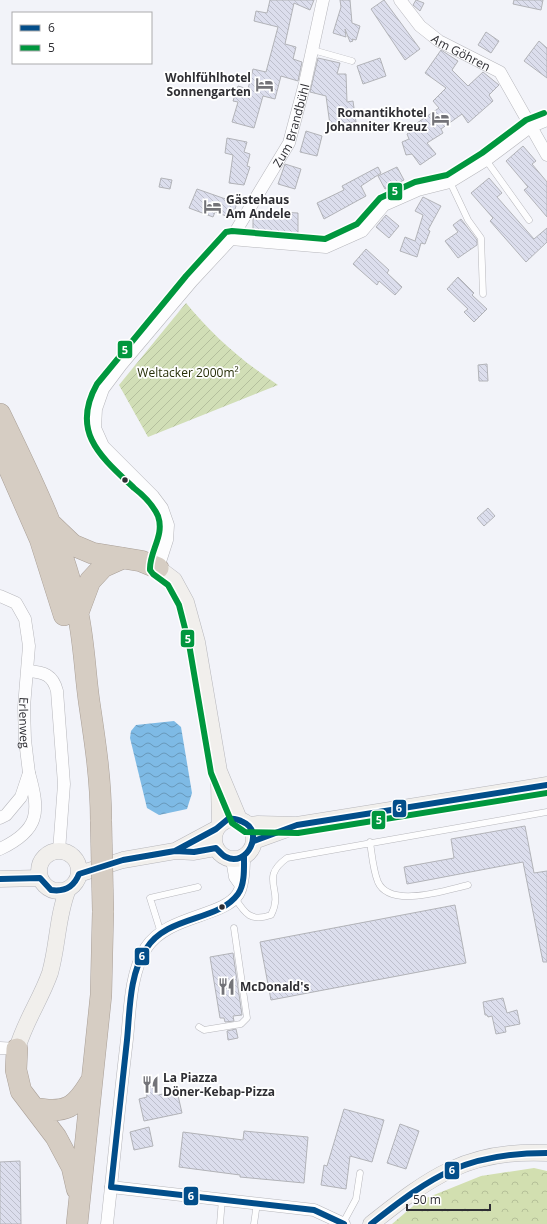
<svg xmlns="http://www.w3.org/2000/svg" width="547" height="1224" viewBox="0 0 547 1224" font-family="'Open Sans',sans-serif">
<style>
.forest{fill:url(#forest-crowns)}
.garden{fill:url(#garden-furrows)}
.water{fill:url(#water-waves)}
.building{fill:url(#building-back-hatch);stroke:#b2b3b8}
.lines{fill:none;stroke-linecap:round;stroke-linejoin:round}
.lane-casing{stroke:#b7b7bc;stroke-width:7}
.street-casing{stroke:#b7b7bc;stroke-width:13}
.secondary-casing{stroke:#b7b7bc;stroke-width:17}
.highway-casing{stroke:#a99f97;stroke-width:22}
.lane{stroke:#fdfdfe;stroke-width:6}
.street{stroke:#fdfdfe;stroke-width:12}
.secondary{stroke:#f1efec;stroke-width:16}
.highway{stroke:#d6cdc3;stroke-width:21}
.highway-bridge-casing{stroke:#a99f97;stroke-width:22;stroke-linecap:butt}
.highway-bridge{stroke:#d6cdc3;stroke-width:21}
.bus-1-casing{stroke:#fff;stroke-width:9}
.bus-2-casing{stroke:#fff;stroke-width:9}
.bus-1{stroke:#024e8a;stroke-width:6}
.bus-2{stroke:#00973e;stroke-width:6}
.bus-dot{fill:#2e2e33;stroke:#fff;stroke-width:1.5}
.labels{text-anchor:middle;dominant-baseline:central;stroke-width:3.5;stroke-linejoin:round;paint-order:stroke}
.street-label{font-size:12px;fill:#2e2e33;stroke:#fff}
.poi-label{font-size:12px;font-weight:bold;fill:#2e2e33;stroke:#fff;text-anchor:start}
.park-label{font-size:12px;fill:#262f08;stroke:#fff}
.line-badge{stroke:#fff;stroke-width:1.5}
.badge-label{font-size:11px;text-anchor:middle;font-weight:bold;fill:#fff}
</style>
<defs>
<pattern id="forest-crowns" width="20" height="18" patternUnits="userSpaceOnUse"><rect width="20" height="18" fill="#d2dfb0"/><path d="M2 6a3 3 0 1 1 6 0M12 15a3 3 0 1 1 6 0" fill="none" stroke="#b5c098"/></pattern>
<pattern id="garden-furrows" width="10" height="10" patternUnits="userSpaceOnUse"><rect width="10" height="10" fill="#d1deb6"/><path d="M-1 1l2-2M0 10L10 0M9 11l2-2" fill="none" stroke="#b4bf9d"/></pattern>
<pattern id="water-waves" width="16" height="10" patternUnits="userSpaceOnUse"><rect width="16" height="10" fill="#7ebae5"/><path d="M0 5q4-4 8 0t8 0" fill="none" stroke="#6898ba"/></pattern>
<pattern id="building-back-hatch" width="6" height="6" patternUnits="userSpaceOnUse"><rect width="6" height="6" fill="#dcdeed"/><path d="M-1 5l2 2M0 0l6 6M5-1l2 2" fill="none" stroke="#bdbfcc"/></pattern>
</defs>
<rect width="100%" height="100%" fill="#f2f3f9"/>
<path class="forest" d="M 534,1168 L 547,1171 L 547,1224 L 392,1224 L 419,1201 L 481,1176 Z"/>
<path class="garden" d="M 186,303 C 213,336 242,361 278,385 L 148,437 L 119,385 Z"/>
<path class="water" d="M 174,721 L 181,727 L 192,793 L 187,809 L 159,815 L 147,808 L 130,738 L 131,731 L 136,725 Z"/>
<path class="building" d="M 270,0 L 314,0 L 310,10 L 294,3 L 285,44 L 296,47 L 293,59 L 302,62 L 298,81 L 281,76 L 275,99 L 263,96 L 254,128 L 232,122 L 238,102 L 233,101 L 238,86 L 248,89 L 253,69 L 266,72 L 278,27 L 254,21 L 256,11 L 267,13 Z
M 340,0 L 350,0 L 352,23 L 360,26 L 356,40 L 352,39 L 353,41 L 350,42 L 345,29 L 346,37 L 333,33 L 341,7 Z
M 384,0 L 420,49 L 405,60 L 371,9 Z
M 416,0 L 424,3 L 420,11 L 413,5 Z
M 514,0 L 543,0 L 541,10 L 513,4 Z
M 486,32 L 499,41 L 491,53 L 478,45 Z
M 539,41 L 547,48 L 547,78 L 524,61 Z
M 441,50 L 458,61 L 452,70 L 468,86 L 483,72 L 499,85 L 489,95 L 493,101 L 468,123 L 462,114 L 441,129 L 443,133 L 427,143 L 436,154 L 420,165 L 412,154 L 406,155 L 402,142 L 409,139 L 407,134 L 419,126 L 417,123 L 439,108 L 433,101 L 446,88 L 425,73 Z
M 318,58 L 340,63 L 337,74 L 346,74 L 347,102 L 353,101 L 356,122 L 330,125 L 326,96 L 310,92 Z
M 380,58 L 386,76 L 363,84 L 357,66 Z
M 306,131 L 322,136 L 317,156 L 300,152 Z
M 227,138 L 247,142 L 244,152 L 250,154 L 247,166 L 250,167 L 244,185 L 229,183 L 233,155 L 225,153 Z
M 523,146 L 536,161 L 532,164 L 547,182 L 547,217 L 524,190 L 528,187 L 506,161 Z
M 285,164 L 301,169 L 295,189 L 278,184 Z
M 378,167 L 381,173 L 361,186 L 366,196 L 324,219 L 317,203 L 344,190 L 342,186 Z
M 397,167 L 404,180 L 385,189 L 378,176 Z
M 161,178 L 172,180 L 170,189 L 159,187 Z
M 489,178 L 502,193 L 497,197 L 534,239 L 547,228 L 547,242 L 526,262 L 490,221 L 493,218 L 471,193 Z
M 197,189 L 237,203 L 232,218 L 215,212 L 213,217 L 189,208 Z
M 423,197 L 441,206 L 428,230 L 430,231 L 425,244 L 421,243 L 417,257 L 400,251 L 405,237 L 415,241 L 423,215 L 415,211 Z
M 257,211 L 298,213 L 298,234 L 253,232 L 253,217 Z
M 386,215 L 399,226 L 389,238 L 376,227 Z
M 461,219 L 477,240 L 477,245 L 458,258 L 445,241 L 458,232 L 453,225 Z
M 366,249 L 389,270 L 387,273 L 402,287 L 395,295 L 379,281 L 377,285 L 353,264 Z
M 458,277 L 474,293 L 472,295 L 487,309 L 474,322 L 464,312 L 468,309 L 447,289 Z
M 487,364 L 488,381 L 479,381 L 478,365 Z
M 488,508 L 495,516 L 484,526 L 477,518 Z
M 525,826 L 534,873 L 547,871 L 547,962 L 543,962 L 523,862 L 407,884 L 404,867 L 454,858 L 451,839 Z
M 455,905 L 466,963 L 271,1000 L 260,942 Z
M 233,953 L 242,1015 L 233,1016 L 234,1021 L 225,1022 L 224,1018 L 220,1018 L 210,957 Z
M 503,998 L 507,1013 L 517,1010 L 520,1024 L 505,1027 L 506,1032 L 496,1034 L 492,1016 L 488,1017 L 487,1015 L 485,1015 L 483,1002 Z
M 236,1029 L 238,1038 L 228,1040 L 227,1031 Z
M 156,1079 L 158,1095 L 177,1091 L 182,1113 L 144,1121 L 139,1099 L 147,1097 L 144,1081 Z
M 344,1109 L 384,1120 L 372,1162 L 350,1156 L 346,1189 L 321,1185 L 324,1165 L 327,1166 Z
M 400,1124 L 419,1131 L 406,1169 L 387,1163 Z
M 149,1127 L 153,1146 L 134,1150 L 130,1132 Z
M 244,1131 L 308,1137 L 304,1183 L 240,1177 L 240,1175 L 179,1167 L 183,1132 L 243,1140 Z
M 20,1161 L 21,1224 L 0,1224 L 0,1162 Z"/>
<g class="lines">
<defs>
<path id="lane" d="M 313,50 L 352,61
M 486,160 L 529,220
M 450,182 L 468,220 L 481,238 L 483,294
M 370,842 C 372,855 373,870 378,882 C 390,909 446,890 468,885
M 235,898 C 245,914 251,922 271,915 C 285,889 258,879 287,858 L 547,812
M 161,933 L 150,898 L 198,887
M 199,1027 L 204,1030 L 241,1024 L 247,1018 L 234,928
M 343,1223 L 356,1199 L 360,1173
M 220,1224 L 222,1199
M 254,1224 L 257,1203"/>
<g id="street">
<path id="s1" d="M 400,0 L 420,26 L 439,41 L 500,72 L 547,155"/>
<path d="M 231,239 L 326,247 L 362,231 L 384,205 L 418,190 L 450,182 L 486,160 L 530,127 L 547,120"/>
<path id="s2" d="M 158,568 L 167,540 L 168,525 L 162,508 L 153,496 L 103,446 L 95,428 L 96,409 L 103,389 L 121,365 L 192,281 L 231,239 L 289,143 L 305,83 L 323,0"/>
<path id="s3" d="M 0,596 L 16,603 L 25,619 L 29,646 L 24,707 L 25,740 L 29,773 L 21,797 L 6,815 L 0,818"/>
<path d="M 28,671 C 44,672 53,675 57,691 L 64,784 L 59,851"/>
<path d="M 0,849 C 40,830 40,812 29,773"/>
<path d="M 244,856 C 244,866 243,886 238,894 C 224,917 167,915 146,948 C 130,974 130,1010 127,1039 C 121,1089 116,1138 111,1187 L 314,1210 L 344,1224"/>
<path d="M 232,859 L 235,877 L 240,884"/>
<path d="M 0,1048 L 17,1049"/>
<path d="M 107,1224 L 111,1187"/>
</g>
<path id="secondary" d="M 158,568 L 174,580 L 186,602 L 197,642 L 219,771 L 239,819
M 219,783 L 220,824
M214 839a20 20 0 1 1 40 0a20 20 0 1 1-40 0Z
M 249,825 L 258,824 L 297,825 L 547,785
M 254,841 L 290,828
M39 871a20 20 0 1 1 40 0a20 20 0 1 1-40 0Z
M 175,851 L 216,829
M 79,874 L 123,860 L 175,851 L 194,852 L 216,848
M 0,879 L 40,878
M 17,1049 C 25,1021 41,999 50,973 C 58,945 57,916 68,889
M 371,1224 C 430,1177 468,1149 547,1153"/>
<path id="highway" d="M 0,414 C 30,476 65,546 78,614 C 84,642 85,672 89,701 C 95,741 101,780 101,821
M 0,448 L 40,539 L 64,615
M 52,525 L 73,545 L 92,553 L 141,561 L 158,568
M 78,613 L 90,581 L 103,567 L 123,558
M 17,1049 L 16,1070 L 21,1091 L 56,1137 L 72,1167 L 77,1189
M 34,1108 C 66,1114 75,1108 91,1081
M 77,1224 L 101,995 L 103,911"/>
</defs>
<use href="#lane" class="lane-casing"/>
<use href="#street" class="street-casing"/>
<use href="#secondary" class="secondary-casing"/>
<use href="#highway" class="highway-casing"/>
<use href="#lane" class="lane"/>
<use href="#street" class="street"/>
<use href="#secondary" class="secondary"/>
<use href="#highway" class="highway"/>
<defs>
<path id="highway-bridge" d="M 101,821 L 103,911"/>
</defs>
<use href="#highway-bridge" class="highway-bridge-casing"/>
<use href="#highway-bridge" class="highway-bridge"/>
<defs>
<path id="bus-1" d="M 228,819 C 234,818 238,819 243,822 C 265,831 247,868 226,857 C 222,855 219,851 216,848 L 194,852 L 175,851 L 216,829 Z
M 254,841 L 297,825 L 547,785
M 244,856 C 244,867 245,885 238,894 C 218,922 167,915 146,949 C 129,975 130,1010 127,1040 C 122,1089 116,1138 111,1187 L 314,1210 L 344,1224
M 0,879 L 40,878 L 51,890 C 65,892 74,887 79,874 L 123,860 L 175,851
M 371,1224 C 433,1175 466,1153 547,1153"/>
<path id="bus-2" d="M 544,113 L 526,120 L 482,153 L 447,175 L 415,182 L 380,198 L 357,224 L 325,239 L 232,231 L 226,232 L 186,276 L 97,384 C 70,432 101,457 134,488 C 143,495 153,505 158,516 C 165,536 149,551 150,570 L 153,574 L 168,585 L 179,605 L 189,644 L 211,773 L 232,823 L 245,832 L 298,833 L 547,793"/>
</defs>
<use href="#bus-1" class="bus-1-casing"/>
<use href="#bus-2" class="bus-2-casing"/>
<use href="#bus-1" class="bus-1"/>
<use href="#bus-2" class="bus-2"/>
</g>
<defs>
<symbol id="hotel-bare" viewBox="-9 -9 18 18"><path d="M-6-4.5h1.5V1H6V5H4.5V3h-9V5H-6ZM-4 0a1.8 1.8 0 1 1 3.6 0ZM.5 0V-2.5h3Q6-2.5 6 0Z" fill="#737378" stroke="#fff" stroke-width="2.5" paint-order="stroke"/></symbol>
<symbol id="restaurant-bare" viewBox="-9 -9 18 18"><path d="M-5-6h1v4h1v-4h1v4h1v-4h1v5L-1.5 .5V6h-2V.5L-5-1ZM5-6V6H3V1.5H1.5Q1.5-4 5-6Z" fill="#737378" stroke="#fff" stroke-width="2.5" paint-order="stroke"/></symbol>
</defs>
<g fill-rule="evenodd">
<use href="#hotel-bare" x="252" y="72" width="25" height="25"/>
<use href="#hotel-bare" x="428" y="106" width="25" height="25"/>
<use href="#hotel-bare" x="200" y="194" width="25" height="25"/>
<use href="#restaurant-bare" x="214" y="974" width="25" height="25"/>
<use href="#restaurant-bare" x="138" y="1072" width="25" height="25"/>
</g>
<g class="bus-dot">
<circle cx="125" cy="480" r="3.5"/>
<circle cx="222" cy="907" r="3.5"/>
</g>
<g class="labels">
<g class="street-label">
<text stroke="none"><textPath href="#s1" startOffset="82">Am Göhren</textPath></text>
<text stroke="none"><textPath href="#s2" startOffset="535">Zum Brandbühl</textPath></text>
<text stroke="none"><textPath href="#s3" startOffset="140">Erlenweg</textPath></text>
</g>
<g class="poi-label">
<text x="251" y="77" text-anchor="end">Wohlfühlhotel<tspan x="251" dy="14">Sonnengarten</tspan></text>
<text x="427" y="112" text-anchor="end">Romantikhotel<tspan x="427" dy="14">Johanniter Kreuz</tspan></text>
<text x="226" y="199">Gästehaus<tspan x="226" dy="14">Am Andele</tspan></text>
<text x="240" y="986">McDonald's</text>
<text x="163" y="1077">La Piazza<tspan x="163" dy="14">Döner-Kebap-Pizza</tspan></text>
</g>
<g class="park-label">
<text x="188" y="372">Weltacker 2000m²</text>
</g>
</g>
<g class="line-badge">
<rect x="387" y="182" width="16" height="19" rx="4" fill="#00973e"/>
<rect x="117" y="340" width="16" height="19" rx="4" fill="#00973e"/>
<rect x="180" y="629" width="15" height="19" rx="4" fill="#00973e"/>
<rect x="392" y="799" width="15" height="19" rx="4" fill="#024e8a"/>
<rect x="371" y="810" width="15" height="20" rx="4" fill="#00973e"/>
<rect x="134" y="947" width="16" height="19" rx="4" fill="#024e8a"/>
<rect x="444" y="1161" width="16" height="19" rx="4" fill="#024e8a"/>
<rect x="183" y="1186" width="16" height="20" rx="4" fill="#024e8a"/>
</g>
<g class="badge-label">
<text x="395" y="195">5</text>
<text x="125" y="354">5</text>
<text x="188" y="643">5</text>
<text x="399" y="812">6</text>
<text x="379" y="824">5</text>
<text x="142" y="960">6</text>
<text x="452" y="1174">6</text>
<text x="191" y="1200">6</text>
</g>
<rect x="12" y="12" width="140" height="52" fill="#ffffff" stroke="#ababad"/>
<rect x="20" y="25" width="20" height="6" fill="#024e8a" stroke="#ababad"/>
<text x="48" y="32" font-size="12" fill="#2e2e33">6</text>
<rect x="20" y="45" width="20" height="6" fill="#00973e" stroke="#ababad"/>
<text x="48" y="52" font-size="12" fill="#2e2e33">5</text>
<path d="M407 1204v6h83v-6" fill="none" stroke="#2e2e33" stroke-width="2"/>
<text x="413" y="1204" font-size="12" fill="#2e2e33" stroke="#ffffff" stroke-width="3" paint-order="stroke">50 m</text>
</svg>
